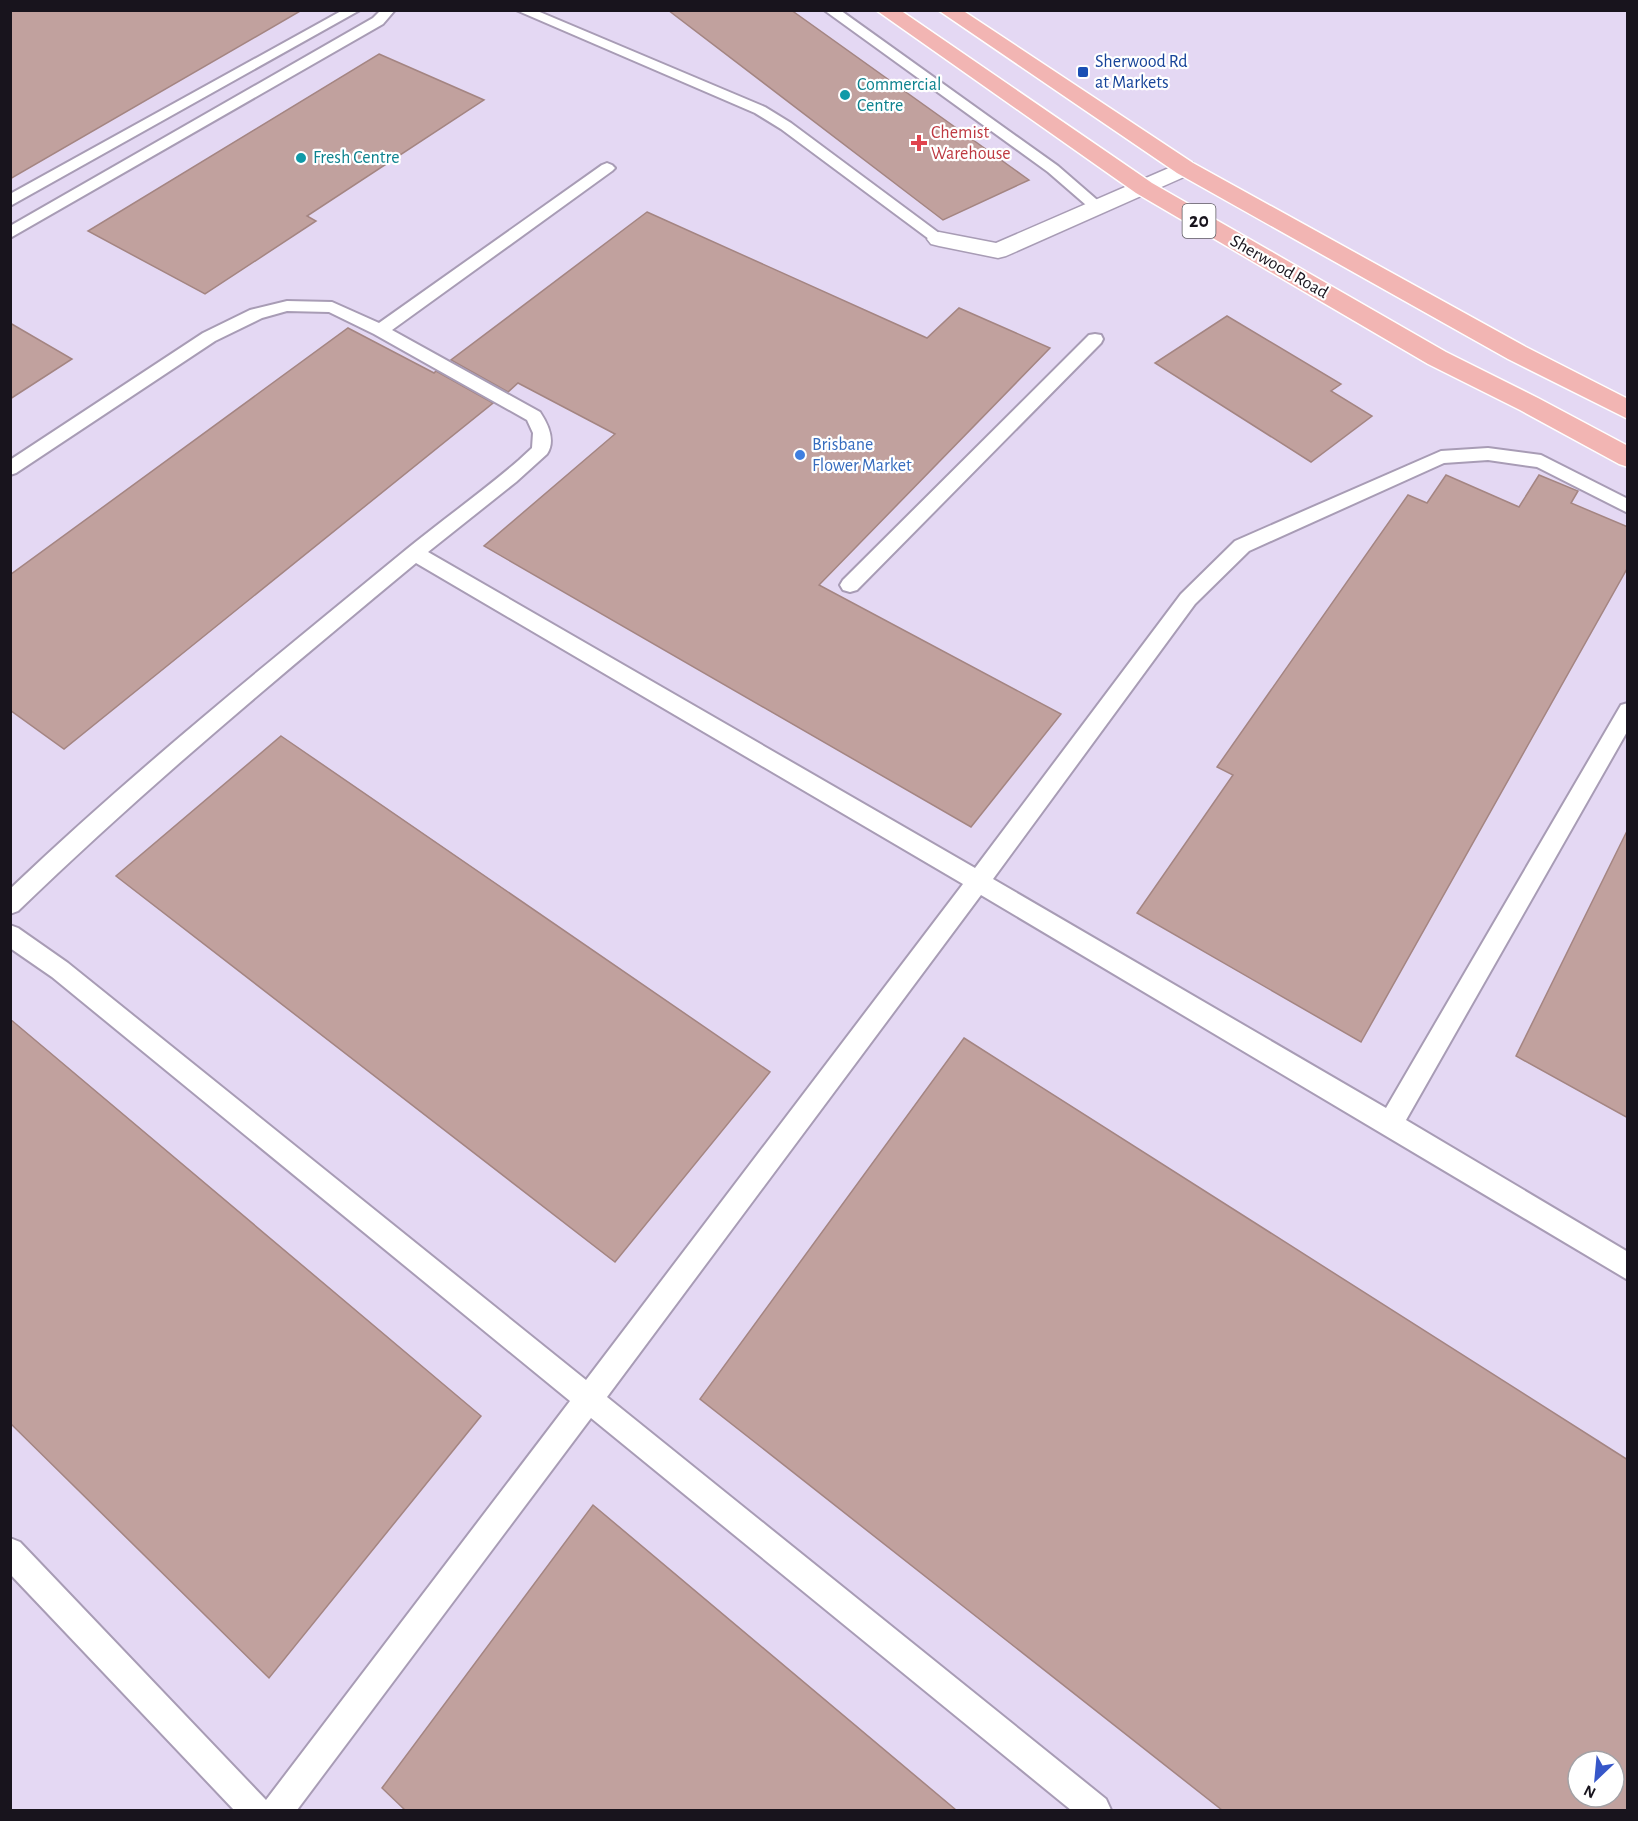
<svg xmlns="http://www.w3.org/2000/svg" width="1638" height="1821" viewBox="0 0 1638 1821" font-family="'Alegreya Sans',sans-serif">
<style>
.building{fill:#c1a19e;stroke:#a48582;stroke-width:1.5;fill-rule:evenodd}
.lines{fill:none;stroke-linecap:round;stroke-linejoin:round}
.lane-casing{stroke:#a89cb5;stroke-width:4}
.street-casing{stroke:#a89cb5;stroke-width:3}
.primary-casing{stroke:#fff;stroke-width:3}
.lane{fill:#fff;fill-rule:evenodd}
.street{fill:#fff;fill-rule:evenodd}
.primary{fill:#f2b5b3;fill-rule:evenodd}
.transit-dot{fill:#1a4fb4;stroke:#fff;stroke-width:2}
.culture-dot{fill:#0f9aa8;stroke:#fff;stroke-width:2}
.health-dot{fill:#e0444e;stroke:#fff;stroke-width:2}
.shop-dot{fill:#3f7fe0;stroke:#fff;stroke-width:2}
.labels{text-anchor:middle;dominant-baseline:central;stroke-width:4.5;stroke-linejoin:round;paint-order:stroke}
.far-transit-label{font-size:18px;fill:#164399;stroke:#fff;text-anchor:start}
.far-culture-label{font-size:18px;fill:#0d838f;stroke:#fff;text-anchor:start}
.far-health-label{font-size:18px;fill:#be3a42;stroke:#fff;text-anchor:start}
.far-street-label{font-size:18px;fill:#18141d;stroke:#fff}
.far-shop-label{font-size:18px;fill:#366cbe;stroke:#fff;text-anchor:start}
.shield{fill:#fff;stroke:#5d5a61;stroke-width:1.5}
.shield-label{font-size:20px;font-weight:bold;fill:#18141d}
</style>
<rect width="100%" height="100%" fill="#e4d8f3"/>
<path class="building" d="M 10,10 L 302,10 L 10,179 Z
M 668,10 L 791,10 L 1029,180 L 943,220 Z
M 379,54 L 484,100 L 307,216 L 316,221 L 205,294 L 88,231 Z
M 647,212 L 927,338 L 959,308 L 1050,348 L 819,585 L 1061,714 L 971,827 L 484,546 L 615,434 L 518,383 L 508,392 L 451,360 Z
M 1227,316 L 1341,384 L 1331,391 L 1372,416 L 1311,462 L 1155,363 Z
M 10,323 L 72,359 L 10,399 Z
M 348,328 L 434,373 L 436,371 L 493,403 L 64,749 L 10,710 L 10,575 Z
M 1446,475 L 1519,507 L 1539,475 L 1578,491 L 1571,503 L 1628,527 L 1628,567 L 1361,1042 L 1137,913 L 1233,775 L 1217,767 L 1408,495 L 1427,503 Z
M 281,736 L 770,1072 L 615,1262 L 116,876 Z
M 1628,829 L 1628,1118 L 1516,1056 Z
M 10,1019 L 481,1416 L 269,1678 L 10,1423 Z
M 964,1038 L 1628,1460 L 1628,1810 L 1222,1810 L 700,1399 ZM 1578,1761 L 1614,1761 L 1614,1797 L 1578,1797 Z
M 593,1505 L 956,1810 L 405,1810 L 382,1788 Z"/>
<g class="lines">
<defs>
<path id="lane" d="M 343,10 L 360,10 L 10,206 L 10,194 Z
M 381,10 L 395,10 L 383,24 L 10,238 L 10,226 L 373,18 Z
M 516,10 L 535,10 L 765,107 L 791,123 L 947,239 L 939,244 L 933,242 L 781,129 L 755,113 Z
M 824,10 L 840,10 L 1058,166 L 1103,205 L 1106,208 L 1103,211 L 1093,211 L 1048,172 Z
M 607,163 L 612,165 L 615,168 L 612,171 L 392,330 L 540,412 C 548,424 556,440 547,454 L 516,482 L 428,552 L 975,868 L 1181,594 L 1235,541 L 1441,451 L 1488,448 L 1541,455 L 1628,499 L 1628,513 L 1537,467 L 1488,460 L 1444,463 L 1249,551 L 1195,604 L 993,879 L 1386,1108 L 1621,705 L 1628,703 L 1628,730 L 1406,1120 L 1628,1252 L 1628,1280 L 981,895 L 607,1397 L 1106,1799 L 1111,1810 L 1071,1810 L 591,1418 L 297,1810 L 234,1810 L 10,1574 L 10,1538 L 20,1542 L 266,1800 L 570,1401 L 52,977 L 10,948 L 10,925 L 18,928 L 68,963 L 586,1380 L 963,884 L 416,563 C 280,676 145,788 18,911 L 10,914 L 10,889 C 135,770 269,662 402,553 C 441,521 482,492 519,460 L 532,448 L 533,433 L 527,420 L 374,334 L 329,312 L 287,311 L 262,318 L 215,341 L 16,473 L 10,475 L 10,460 L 203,333 L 250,310 L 287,301 L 332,302 L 379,323 L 602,165 Z
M 1095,334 L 1101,335 L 1103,339 L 1101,343 L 857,590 L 850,592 L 843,590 L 840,585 L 843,580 L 1089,335 Z"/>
<path id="street" d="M 1185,161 L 1193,163 L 1196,168 L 1193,173 L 1006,256 L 998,258 L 939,246 L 931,244 L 927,239 L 931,234 L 939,232 L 996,243 Z"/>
<path id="primary" d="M 876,10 L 900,10 L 1152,183 L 1446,352 L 1538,398 L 1628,446 L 1628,467 L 1619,464 L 1520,410 L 1428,364 L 1136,193 Z
M 938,10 L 962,10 L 1193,163 L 1526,347 L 1628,399 L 1628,419 L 1508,359 L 1177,173 Z"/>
</defs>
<use href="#lane" class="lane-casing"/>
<use href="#street" class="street-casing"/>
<use href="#primary" class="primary-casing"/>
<use href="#lane" class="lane"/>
<use href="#street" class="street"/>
<use href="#primary" class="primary"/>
</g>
<rect class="transit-dot" x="1077" y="66" width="12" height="12" rx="3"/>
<g class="culture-dot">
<circle cx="845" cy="95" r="6"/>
<circle cx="301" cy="158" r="6"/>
</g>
<path class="health-dot" d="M916 134h6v6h6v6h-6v6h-6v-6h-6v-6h6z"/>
<circle class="shop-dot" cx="800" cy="455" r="6"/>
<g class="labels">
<g class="far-transit-label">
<text x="1095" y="62">Sherwood Rd<tspan x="1095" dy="21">at Markets</tspan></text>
</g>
<g class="far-culture-label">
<text x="857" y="85">Commercial<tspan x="857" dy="21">Centre</tspan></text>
<text x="313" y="158">Fresh Centre</text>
</g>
<g class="far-health-label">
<text x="931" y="133">Chemist<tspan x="931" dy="21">Warehouse</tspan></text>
</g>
<g class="far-street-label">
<text transform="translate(1279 267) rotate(30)">Sherwood Road</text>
</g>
<g class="far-shop-label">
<text x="812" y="445">Brisbane<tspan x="812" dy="21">Flower Market</tspan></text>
</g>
<rect class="shield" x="1182.5" y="204" width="33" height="34" rx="4.5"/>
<g class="shield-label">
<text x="1199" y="221">20</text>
</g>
</g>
<rect width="1638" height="1821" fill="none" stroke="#18141d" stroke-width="24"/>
<g transform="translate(1596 1779) rotate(206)"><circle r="28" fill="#ffffff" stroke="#a3a1a5" stroke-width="1.5"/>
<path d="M0-4.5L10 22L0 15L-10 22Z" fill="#3757c9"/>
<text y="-9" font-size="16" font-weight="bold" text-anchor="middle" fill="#18141d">N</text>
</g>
</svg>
